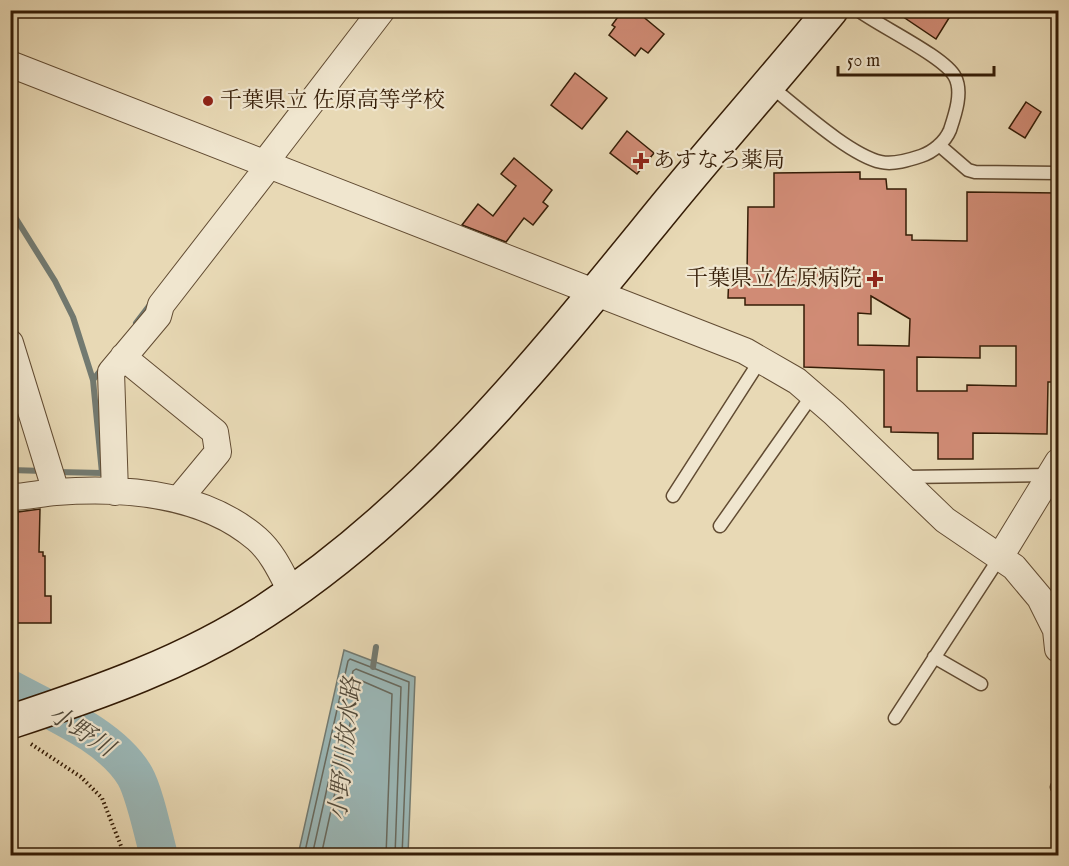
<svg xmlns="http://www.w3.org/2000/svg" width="1069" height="866" viewBox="0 0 1069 866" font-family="'IM FELL English','Noto Serif JP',serif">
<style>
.water{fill:#9bb8b8;stroke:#727a71;stroke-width:1.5}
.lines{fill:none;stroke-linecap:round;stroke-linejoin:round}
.shore{stroke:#686a5f;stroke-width:1.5}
.stream{stroke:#727a71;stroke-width:6}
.river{stroke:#9bb8b8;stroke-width:38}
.building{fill:#d08b75;stroke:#341c06;stroke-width:1.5;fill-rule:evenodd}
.lane-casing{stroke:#614b32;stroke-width:15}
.street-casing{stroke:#614b32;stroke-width:28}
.secondary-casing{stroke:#341c06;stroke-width:36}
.path{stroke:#341c06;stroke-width:4;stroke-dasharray:1.5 3;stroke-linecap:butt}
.lane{stroke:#f0e6cf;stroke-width:12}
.street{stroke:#f0e6cf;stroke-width:26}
.secondary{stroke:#f0e6cf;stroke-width:33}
.poi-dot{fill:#8f2418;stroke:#f0e6cf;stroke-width:2}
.labels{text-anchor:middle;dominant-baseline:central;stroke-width:4.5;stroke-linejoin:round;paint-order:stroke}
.poi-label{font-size:22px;fill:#341c06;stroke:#f0e6cf;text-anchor:start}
.water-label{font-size:24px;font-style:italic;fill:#534b3b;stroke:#f0e6cf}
</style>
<rect width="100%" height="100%" fill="#e8d9b5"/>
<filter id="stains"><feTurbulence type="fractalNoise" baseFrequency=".00333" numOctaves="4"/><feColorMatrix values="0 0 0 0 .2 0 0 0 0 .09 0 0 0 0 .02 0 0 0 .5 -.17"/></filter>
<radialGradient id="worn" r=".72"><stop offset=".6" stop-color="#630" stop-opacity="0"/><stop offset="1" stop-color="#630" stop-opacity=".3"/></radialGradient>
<path class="water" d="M 344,650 L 415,677 L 408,855 L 298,855 Z"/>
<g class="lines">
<path class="shore" d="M 304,856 L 348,661 L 350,659 L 409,682 L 402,856
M 312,856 L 353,671 L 356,669 L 401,687 L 395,856
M 321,856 L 359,683 L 362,681 L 392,694 L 386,856"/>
<path class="stream" d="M 10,209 L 55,281 L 73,317 L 93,380
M 136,323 L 152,302
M 10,470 L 44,471
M 57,472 L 102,473 L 93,380 L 103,367
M 373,667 L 376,647"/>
<path class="river" d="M 10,689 C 50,711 111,735 135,776 C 145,794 153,834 159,856"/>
</g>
<path class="building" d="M 623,10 L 635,10 L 664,34 L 648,53 L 641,48 L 635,56 L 609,35 L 615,27 L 612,25 Z
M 893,10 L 954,10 L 936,39 Z
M 575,73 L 607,98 L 582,129 L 551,105 Z
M 1026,102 L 1041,112 L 1025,138 L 1009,128 Z
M 627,131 L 654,153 L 637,174 L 610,153 Z
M 514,158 L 552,190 L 543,202 L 548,206 L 533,225 L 524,218 L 506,242 L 462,225 L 478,204 L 493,216 L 516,186 L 501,174 Z
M 860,172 L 860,179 L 886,179 L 887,189 L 906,189 L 906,235 L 912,235 L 912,240 L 967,241 L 967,192 L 1059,193 L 1059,376 L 1056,382 L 1048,382 L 1047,434 L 973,433 L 973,459 L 938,459 L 938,433 L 891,432 L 891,427 L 884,427 L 884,370 L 804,367 L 804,305 L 745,305 L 745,298 L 728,298 L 729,274 L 747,274 L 748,207 L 774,207 L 774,173 ZM 871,296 L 910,319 L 909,346 L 858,345 L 858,313 L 871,314 ZM 980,346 L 1016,346 L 1016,386 L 967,385 L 967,391 L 917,391 L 917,357 L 980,358 Z
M 40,509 L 39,552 L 43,552 L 43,556 L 45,556 L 45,596 L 51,596 L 51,623 L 16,623 L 18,512 Z"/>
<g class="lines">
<defs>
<path id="lane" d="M 769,85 C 796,106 849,155 881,162 C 893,165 909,160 921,156 C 933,152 945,142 950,130 C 955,115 963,92 955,77 C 945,57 879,26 858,10
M 939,145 L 968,170 L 975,172 L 1058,173
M 904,477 L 1049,475
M 673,496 L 761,359
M 720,526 L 813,394
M 934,657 L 981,684
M 895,718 L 1000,557
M 1057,787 L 1058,786"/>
<path id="street" d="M 10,64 L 745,351 L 797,381 L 834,413 L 945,520 L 1014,567 L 1040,598 L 1056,630 L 1058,649
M 263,165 L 382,10
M 10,343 L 56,492
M 123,357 L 215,432 L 218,452 L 179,499
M 115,492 L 111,372 L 158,316 L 161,305 L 268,167
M 10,497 C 26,497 41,493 56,492 C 123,487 204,493 257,539 C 273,553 282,574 292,593
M 1000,557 L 1058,462"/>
<path id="secondary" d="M 10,722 C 98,693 187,662 265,611 C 426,506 546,353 666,206 C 720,140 777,76 831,10"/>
</defs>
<use href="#lane" class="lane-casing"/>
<use href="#street" class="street-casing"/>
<use href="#secondary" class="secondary-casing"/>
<path class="path" d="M 31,744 L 81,777 L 102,798 L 125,856"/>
<use href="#lane" class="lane"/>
<use href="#street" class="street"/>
<use href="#secondary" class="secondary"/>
</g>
<g class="poi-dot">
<circle cx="208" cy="101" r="6"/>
<path d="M638 152h6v6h6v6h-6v6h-6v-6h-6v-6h6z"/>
<path d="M872 270h6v6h6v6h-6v6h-6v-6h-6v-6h6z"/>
</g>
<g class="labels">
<g class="poi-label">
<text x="220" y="101">千葉県立 佐原高等学校</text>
<text x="653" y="161">あすなろ薬局</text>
<text x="862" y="279" text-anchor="end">千葉県立佐原病院</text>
</g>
<g class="water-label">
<text transform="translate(81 732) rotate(33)">小野川</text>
<text transform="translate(346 749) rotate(-84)">小野川放水路</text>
</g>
</g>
<rect width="1069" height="866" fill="none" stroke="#e8d9b5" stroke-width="36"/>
<rect x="12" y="12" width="1045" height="842" fill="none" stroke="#341c06" stroke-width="3"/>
<rect x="18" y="18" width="1033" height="830" fill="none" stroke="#341c06" stroke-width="1.5"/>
<path d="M838 66v9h156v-9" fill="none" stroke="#341c06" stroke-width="3"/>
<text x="847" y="66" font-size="18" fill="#341c06" stroke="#f0e6cf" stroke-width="4.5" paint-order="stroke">50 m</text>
<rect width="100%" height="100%" filter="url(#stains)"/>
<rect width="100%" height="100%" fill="url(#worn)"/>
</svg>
